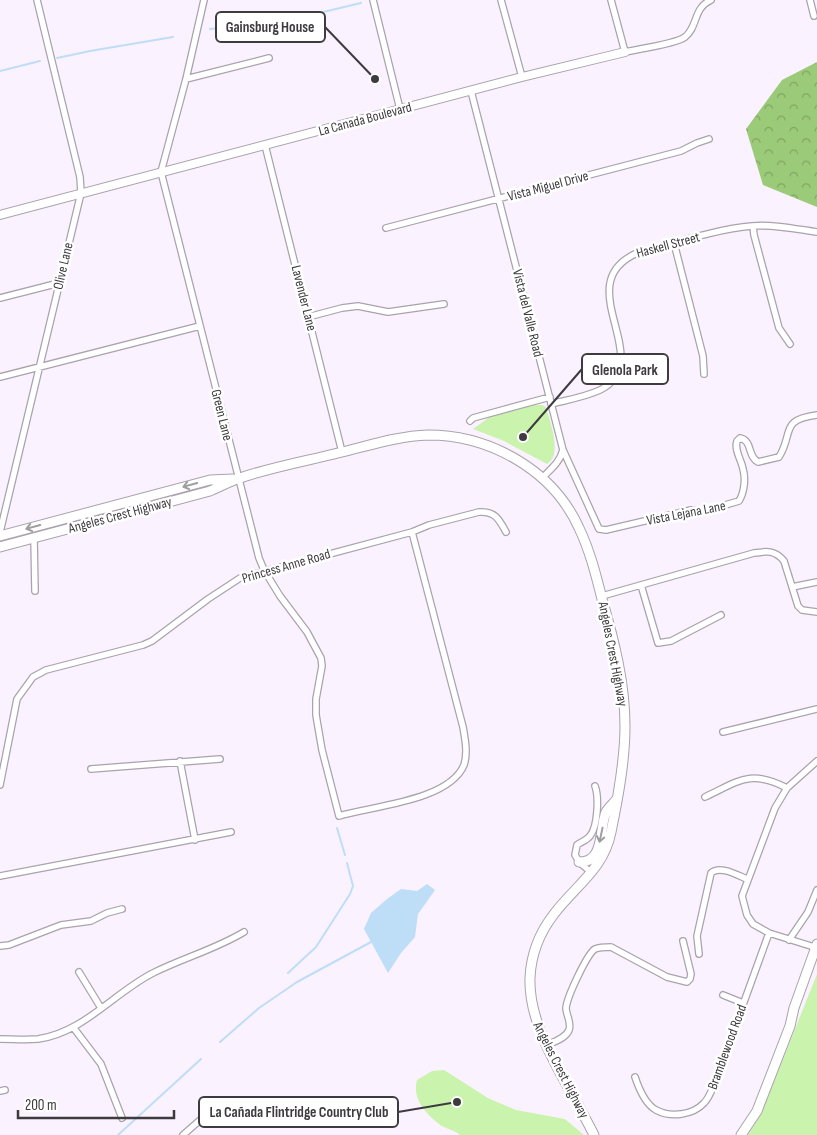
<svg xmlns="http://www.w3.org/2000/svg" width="817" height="1135" viewBox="0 0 817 1135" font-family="'Sofia Sans Condensed',sans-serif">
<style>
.green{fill:#caf4ad}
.forest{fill:url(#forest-crowns)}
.sand{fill:url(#sand-dots)}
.water{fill:#beddf7}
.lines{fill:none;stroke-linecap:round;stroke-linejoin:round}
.stream{stroke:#beddf7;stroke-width:2}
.street-casing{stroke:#aaa2ad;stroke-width:8}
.secondary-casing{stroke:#aaa2ad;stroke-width:10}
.primary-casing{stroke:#aaa2ad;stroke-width:11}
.street{stroke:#fff;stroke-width:5.5}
.secondary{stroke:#fff;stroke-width:8}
.primary{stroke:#fff;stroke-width:9}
.oneway{stroke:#9e9d9f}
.labels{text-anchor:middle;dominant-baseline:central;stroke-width:5;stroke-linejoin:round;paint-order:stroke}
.street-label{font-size:14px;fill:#3e3b3f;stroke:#fff}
.leader{fill:none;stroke:#3e3b3f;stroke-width:2}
.callout-dot{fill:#3e3b3f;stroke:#fff;stroke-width:2}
.callout{fill:#fff;stroke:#3e3b3f;stroke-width:2}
.callout-label{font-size:15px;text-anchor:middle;font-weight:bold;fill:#3e3b3f}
</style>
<defs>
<pattern id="forest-crowns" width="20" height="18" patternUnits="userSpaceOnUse" patternTransform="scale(1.25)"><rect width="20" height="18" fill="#9bca78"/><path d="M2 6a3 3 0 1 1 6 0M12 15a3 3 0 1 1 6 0" fill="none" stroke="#80a564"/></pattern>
<pattern id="sand-dots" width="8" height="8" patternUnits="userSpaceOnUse" patternTransform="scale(1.25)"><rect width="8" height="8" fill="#f6ecc7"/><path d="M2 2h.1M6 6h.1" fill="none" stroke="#d4cbac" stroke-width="1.8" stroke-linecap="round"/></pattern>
</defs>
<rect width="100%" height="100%" fill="#fbf2ff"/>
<path class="green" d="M 534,405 L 542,405 L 546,407 C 550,422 563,455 547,464 L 504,441 L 473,429 L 491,416 Z
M 817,974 L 817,1135 L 748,1135 L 761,1114 Z
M 444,1070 L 488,1098 L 516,1110 L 565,1119 L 584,1135 L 460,1135 C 453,1129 445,1129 439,1124 C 424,1112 412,1098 417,1080 L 432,1071 Z"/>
<path class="forest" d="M 817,62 L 817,207 L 763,185 L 746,129 L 782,80 Z"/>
<path class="sand" d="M 187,489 L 188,493 L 53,529 L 50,528 L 50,526 Z"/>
<path class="water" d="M 427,884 L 435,890 L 418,914 L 415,937 L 401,953 L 388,973 L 364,929 L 371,913 L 387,899 L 401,889 L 417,891 Z"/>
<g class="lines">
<path class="stream" d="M 298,18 L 361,3
M 210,29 L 265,22
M 57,58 L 90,51 L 173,37
M 0,71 L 40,61
M 337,828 L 345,855
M 288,973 L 316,947 L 350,894 L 353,886 L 347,863
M 220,1042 L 259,1008 L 297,982 L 371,942
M 118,1135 L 201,1059"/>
<defs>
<path id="street" d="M 204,0 L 186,79 L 161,172 L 259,558 L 264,570 L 280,596 L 307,632 L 321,658 L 322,666 L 316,699 L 316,715 L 322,750 L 339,816 C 372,806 449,801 464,765 C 468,753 465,739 463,727 L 412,532
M 373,0 L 400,109
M 501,0 L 522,77
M 611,0 L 625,52 C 638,49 676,44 685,37 C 698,27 693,8 711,0
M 810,0 L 814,16
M 186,79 L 269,58
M 471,91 L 563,450 L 599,529 L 606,530 L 691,510 L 701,512 L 739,501 C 744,493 746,479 743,469 C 741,459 734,450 737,441 L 740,438 C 753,441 747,456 758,462 L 779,457 C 794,433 779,420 817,415
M 265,145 L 342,452
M 753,226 L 754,235 L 779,328 L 790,344
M 386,228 L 681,151 L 697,143 L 709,139
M 674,243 L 703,356 L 704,374
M 0,298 L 59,283
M 308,317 L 342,308 L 358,306 L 388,312 L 444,304
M 0,377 L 200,326
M 551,404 C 567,400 585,397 600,390 C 659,360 567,284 637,253 C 672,244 716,229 752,226 C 773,224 796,229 817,232
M 470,421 L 473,418 L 550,397
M 542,478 C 551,469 560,462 563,450
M 0,532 L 81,193 L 80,177 L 37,0
M 34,538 L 35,591
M 641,585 L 658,643 L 671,641 L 721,615
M 792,587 L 817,582
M 602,596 L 754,553 C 767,551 775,550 784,561 L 798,606 L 802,610 L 817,612
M 723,732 L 817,709
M 180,761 L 195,840
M 817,761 L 787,788 L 775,808 L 742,896 L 747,915 L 753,924 L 769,933 L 817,948
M 91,769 L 220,759
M 0,785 L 17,699 L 33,677 L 46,670 L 143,645 L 152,641 L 208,599 L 240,578 L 412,532 L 429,525 L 479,512 C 495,511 499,519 506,532
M 705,797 C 739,781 750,769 787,788
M 592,873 L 580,863 L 575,855 L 577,845 C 581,842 587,840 590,836 C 598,826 599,797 595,786
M 0,876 L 231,832
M 789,940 L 808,912 L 817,890
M 0,946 L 9,945 L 61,925 L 91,921 L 107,913 L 122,909
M 699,954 L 697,936 L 711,873 C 720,865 737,875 747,879
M 79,972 L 101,1008
M 723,995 L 743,1003
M 73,1027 L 101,1064 L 122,1118
M 0,1039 C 12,1039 26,1040 38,1039 C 83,1033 115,992 153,973 C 183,958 216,949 244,932
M 547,1045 C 554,1042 566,1038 569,1030 C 572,1023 566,1015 566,1008 C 567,997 587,954 595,949 C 600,947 605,947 611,947 L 667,977 L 687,982 L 690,979 L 691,974 L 683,941
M 635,1077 C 639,1089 645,1104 656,1110 C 671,1118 693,1115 704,1103 C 710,1097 712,1089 715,1082 L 769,933
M 0,1091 L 5,1090
M 183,1135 L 216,1106"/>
<path id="secondary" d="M 0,215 L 522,77 L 625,52"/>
<path id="primary" d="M 0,536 L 210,480 L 233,479
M 0,547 L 210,491 C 220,487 230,481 240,478 C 272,467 306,461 338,453 C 368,446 397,436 428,435 C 490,435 553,470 579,528 C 590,551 596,575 602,599 C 614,640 625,683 625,726 C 625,761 618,798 611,832 C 604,869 575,886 554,914 C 540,932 531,955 530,978 C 528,1031 571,1088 594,1135
M 579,862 C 605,863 599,828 606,812 C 608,808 613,804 616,800
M 741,1135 L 757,1111 L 790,1026 L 794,1008 L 817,944"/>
</defs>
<use href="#street" class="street-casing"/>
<use href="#secondary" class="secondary-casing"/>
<use href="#primary" class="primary-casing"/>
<use href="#street" class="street"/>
<use href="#secondary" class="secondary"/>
<use href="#primary" class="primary"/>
</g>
<defs><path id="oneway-shaft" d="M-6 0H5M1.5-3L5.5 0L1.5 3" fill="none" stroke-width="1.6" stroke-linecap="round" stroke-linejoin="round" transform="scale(1.25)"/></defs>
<g class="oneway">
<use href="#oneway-shaft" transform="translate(190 485) rotate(165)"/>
<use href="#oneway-shaft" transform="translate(33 527) rotate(165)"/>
<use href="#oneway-shaft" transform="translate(601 835) rotate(102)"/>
</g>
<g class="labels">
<g class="street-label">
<text transform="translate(365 119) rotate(-15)">La Canada Boulevard</text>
<text transform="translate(548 186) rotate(-15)">Vista Miguel Drive</text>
<text transform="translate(668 245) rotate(-15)">Haskell Street</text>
<text transform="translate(63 266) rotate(-77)">Olive Lane</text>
<text transform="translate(304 298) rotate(76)">Lavender Lane</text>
<text transform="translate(528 313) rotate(76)">Vista del Valle Road</text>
<text transform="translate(222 415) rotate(76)">Green Lane</text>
<text transform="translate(686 513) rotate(-11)">Vista Lejana Lane</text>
<text transform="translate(120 515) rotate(-15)">Angeles Crest Highway</text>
<text transform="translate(286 566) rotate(-16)">Princess Anne Road</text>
<text transform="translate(613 654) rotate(79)">Angeles Crest Highway</text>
<text transform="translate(727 1047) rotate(-70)">Bramblewood Road</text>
<text transform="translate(561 1070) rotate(63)">Angeles Crest Highway</text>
</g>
</g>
<path class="leader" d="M375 79L325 27M523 437L582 369M457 1102L398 1112"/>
<g class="callout-dot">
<circle cx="375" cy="79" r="5"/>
<circle cx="523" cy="437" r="5"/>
<circle cx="457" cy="1102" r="5"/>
</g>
<g class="callout">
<rect x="216" y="12" width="109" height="30" rx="5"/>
<rect x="582" y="354" width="86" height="30" rx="5"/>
<rect x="199" y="1097" width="199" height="30" rx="5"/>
</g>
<g class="callout-label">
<text x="270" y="32">Gainsburg House</text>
<text x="625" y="375">Glenola Park</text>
<text x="299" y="1117">La Cañada Flintridge Country Club</text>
</g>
<path d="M18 1110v8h156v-8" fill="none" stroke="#3e3b3f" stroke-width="2.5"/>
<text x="25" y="1110" font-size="15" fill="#3e3b3f" stroke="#ffffff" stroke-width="4" paint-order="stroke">200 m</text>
</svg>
